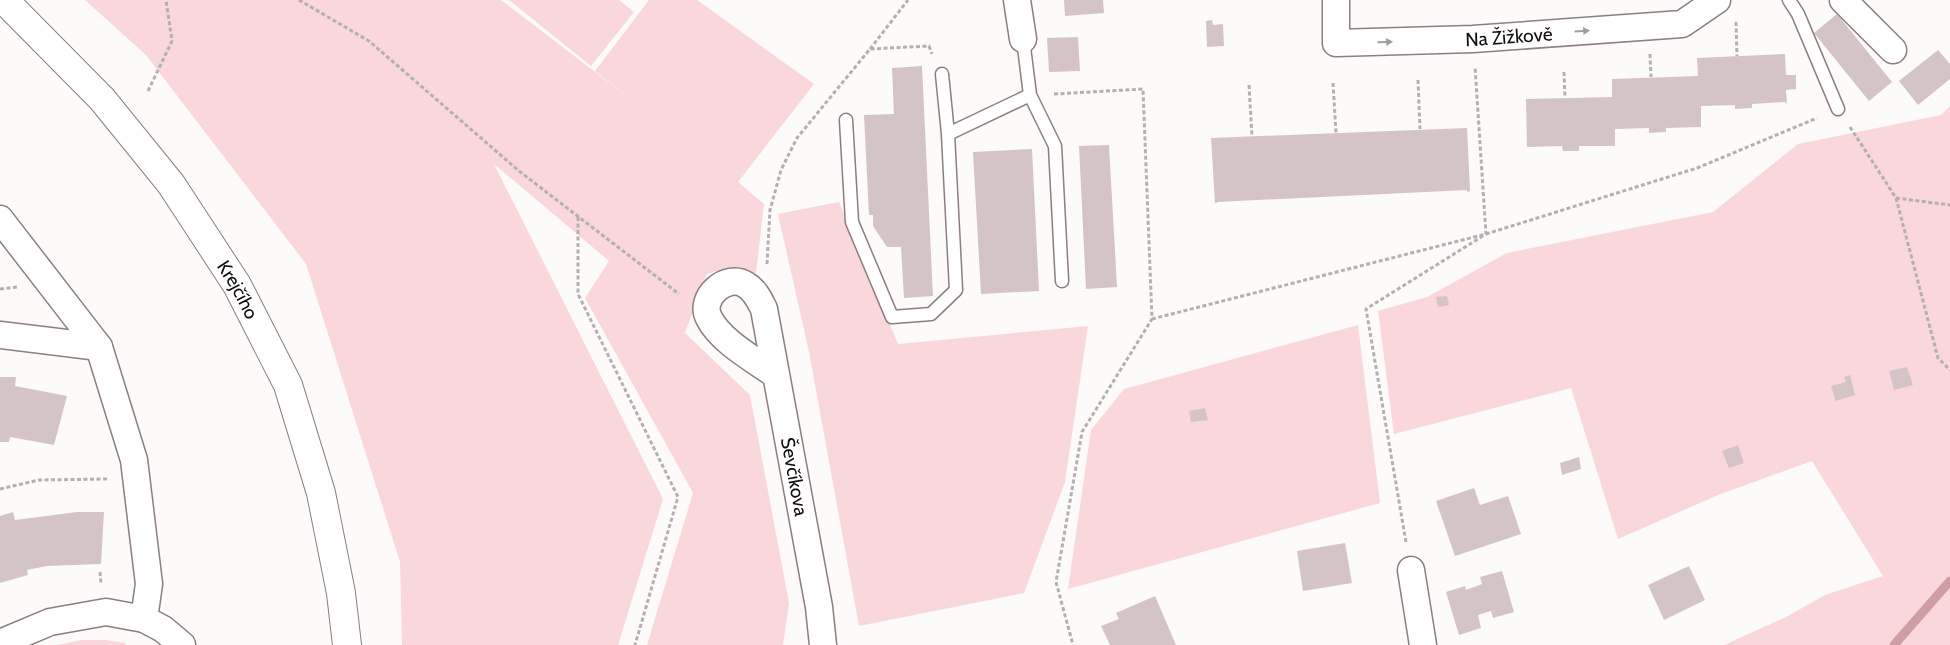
<svg xmlns="http://www.w3.org/2000/svg" width="1950" height="645" viewBox="0 0 1950 645" font-family="Cabin,sans-serif">
<style>
.green{fill:#f9d7db}
.lines{fill:none;stroke-linecap:round;stroke-linejoin:round}
.stream{stroke:#cf9ea4;stroke-width:9}
.building{fill:#d5c4c6}
.service-casing{stroke:#8d7e7f;stroke-width:15}
.minor-casing{stroke:#8d7e7f;stroke-width:29}
.tertiary-casing{stroke:#8d7e7f;stroke-width:30}
.path{stroke:#b4b0b1;stroke-width:3;stroke-dasharray:4 2.5;stroke-linecap:butt}
.service{stroke:#fff;stroke-width:12}
.minor{stroke:#fff;stroke-width:26}
.tertiary{stroke:#fff;stroke-width:28}
.oneway{fill:#a09d9e}
.labels{text-anchor:middle;dominant-baseline:central;stroke-width:4;stroke-linejoin:round;paint-order:stroke}
.street-label{font-size:19px;fill:#110b0c;stroke:#fff}
</style>
<rect width="100%" height="100%" fill="#fdfafa"/>
<path class="green" d="M 85,0 L 501,0 L 641,107 L 595,71 L 649,0 L 697,0 L 814,84 L 738,182 L 764,204 L 756,273 L 729,267 L 707,274 L 685,333 L 750,395 L 789,603 L 783,645 L 647,645 L 693,493 L 585,298 L 609,261 L 494,164 L 663,499 L 618,645 L 402,645 L 400,562 L 306,264 L 146,55 Z
M 509,0 L 619,0 L 634,12 L 591,66 Z
M 1950,106 L 1950,645 L 1724,645 L 1786,617 L 1825,595 L 1883,576 L 1812,461 L 1718,495 L 1618,539 L 1571,388 L 1394,434 L 1378,311 L 1427,297 L 1507,253 L 1713,212 L 1798,144 L 1941,115 Z
M 839,202 L 898,344 L 1088,326 L 1065,482 L 1024,593 L 859,626 L 809,352 L 778,214 Z
M 1358,325 L 1380,503 L 1068,589 L 1091,430 L 1124,389 Z
M 82,640 L 105,640 L 125,643 L 126,645 L 57,645 Z"/>
<g class="lines">
<path class="stream" d="M 1894,645 L 1950,581"/>
</g>
<path class="building" d="M 1064,0 L 1103,0 L 1104,13 L 1065,16 Z
M 1837,14 L 1892,82 L 1869,101 L 1814,33 Z
M 1212,20 L 1213,25 L 1223,24 L 1224,46 L 1207,47 L 1206,21 Z
M 1078,37 L 1080,71 L 1049,72 L 1047,38 Z
M 1938,50 L 1950,64 L 1950,79 L 1918,105 L 1899,81 Z
M 1785,54 L 1786,75 L 1796,75 L 1796,89 L 1786,90 L 1787,104 L 1785,102 L 1752,104 L 1752,108 L 1735,109 L 1735,105 L 1701,106 L 1701,127 L 1666,128 L 1666,132 L 1649,133 L 1649,128 L 1615,129 L 1615,146 L 1579,146 L 1579,151 L 1563,151 L 1562,146 L 1527,147 L 1526,99 L 1612,97 L 1612,79 L 1698,76 L 1697,58 Z
M 922,66 L 933,296 L 904,298 L 901,247 L 887,247 L 873,226 L 873,215 L 869,215 L 864,115 L 894,114 L 892,68 Z
M 1467,128 L 1470,191 L 1467,192 L 1467,190 L 1217,202 L 1217,203 L 1215,203 L 1211,138 Z
M 1109,145 L 1117,287 L 1086,289 L 1079,146 Z
M 1032,149 L 1039,291 L 981,294 L 973,152 Z
M 1447,296 L 1449,305 L 1438,307 L 1436,297 Z
M 1907,367 L 1913,385 L 1894,390 L 1889,371 Z
M 1850,375 L 1855,395 L 1836,401 L 1831,386 L 1846,382 L 1844,377 Z
M 0,377 L 16,377 L 15,386 L 67,396 L 54,445 L 10,437 L 9,442 L 0,442 Z
M 1205,408 L 1208,420 L 1191,422 L 1189,411 Z
M 1738,445 L 1744,463 L 1729,468 L 1722,451 Z
M 1579,457 L 1581,469 L 1562,475 L 1560,463 Z
M 1474,488 L 1480,505 L 1508,496 L 1521,534 L 1455,556 L 1436,501 Z
M 13,512 L 15,520 L 77,512 L 104,512 L 101,564 L 47,566 L 27,570 L 28,575 L 0,583 L 0,516 Z
M 1345,543 L 1352,583 L 1303,591 L 1297,551 Z
M 1689,566 L 1705,600 L 1664,620 L 1648,585 Z
M 1502,571 L 1514,612 L 1493,618 L 1491,611 L 1478,615 L 1481,628 L 1459,635 L 1446,592 L 1465,586 L 1466,590 L 1482,584 L 1480,577 Z
M 1155,596 L 1176,645 L 1110,645 L 1101,626 L 1119,619 L 1116,613 Z"/>
<g class="lines">
<defs>
<path id="service" d="M 1789,0 L 1798,14 L 1838,109
M 1023,39 L 1030,95 L 1055,146 L 1062,281
M 846,120 L 852,222 L 892,317 L 931,314 L 956,290 L 948,134 L 942,74
M 948,134 L 1030,95"/>
<g id="minor">
<path d="M 1017,0 L 1023,39"/>
<path id="s1" d="M 1336,0 L 1336,43 L 1473,39 L 1682,24 L 1717,0"/>
<path d="M 1843,0 L 1893,50"/>
<path d="M 0,219 L 99,347 L 134,460 L 149,584 L 144,619"/>
<path d="M 0,335 L 99,347"/>
<path id="s2" d="M 776,375 C 755,360 720,341 709,318 C 698,298 727,272 746,285 C 755,290 760,301 764,309 L 819,607 L 823,645"/>
<path d="M 1411,570 L 1423,645"/>
<path d="M 0,643 L 50,622 L 106,612 L 144,619 L 163,629 L 182,645"/>
</g>
<g id="tertiary">
<path id="s3" d="M 4,0 L 102,99 L 171,184 L 237,285 L 288,385 L 321,493 L 341,593 L 347,645"/>
</g>
</defs>
<use href="#service" class="service-casing"/>
<use href="#minor" class="minor-casing"/>
<use href="#tertiary" class="tertiary-casing"/>
<path class="path" d="M 299,0 L 369,41 L 519,171 L 679,294
M 1736,22 L 1737,56
M 870,49 L 908,0
M 1650,54 L 1651,77
M 1564,72 L 1565,98
M 1418,80 L 1420,129
M 1333,83 L 1336,133
M 1249,85 L 1252,137
M 148,91 L 172,41 L 166,0
M 1054,94 L 1143,89 L 1152,319 L 1082,432 L 1056,582 L 1073,645
M 1850,127 L 1896,198 L 1938,358 L 1950,370
M 1896,198 L 1950,205
M 578,217 L 578,294 L 678,497 L 635,645
M 767,264 L 770,210 L 781,170 L 797,138 L 870,49 L 929,46 L 932,54
M 0,289 L 17,287
M 1152,319 L 1486,234 L 1697,168 L 1817,118
M 0,489 L 39,480 L 107,479
M 1406,542 L 1366,309 L 1486,234 L 1475,67
M 100,572 L 101,583"/>
<use href="#service" class="service"/>
<use href="#minor" class="minor"/>
<use href="#tertiary" class="tertiary"/>
</g>
<defs><path id="oneway-solid" d="M-6-.8H1V-3.2L6.5 0L1 3.2V.8H-6Z" transform="scale(1.25)"/></defs>
<g class="oneway">
<use href="#oneway-solid" transform="translate(1582 31) rotate(-4)"/>
<use href="#oneway-solid" transform="translate(1385 42) rotate(-2)"/>
</g>
<g class="labels">
<g class="street-label">
<text stroke="none"><textPath href="#s1" startOffset="216">Na Žižkově</textPath></text>
<text stroke="none"><textPath href="#s3" startOffset="374">Krejčího</textPath></text>
<text stroke="none"><textPath href="#s2" startOffset="354">Ševčíkova</textPath></text>
</g>
</g>
</svg>
